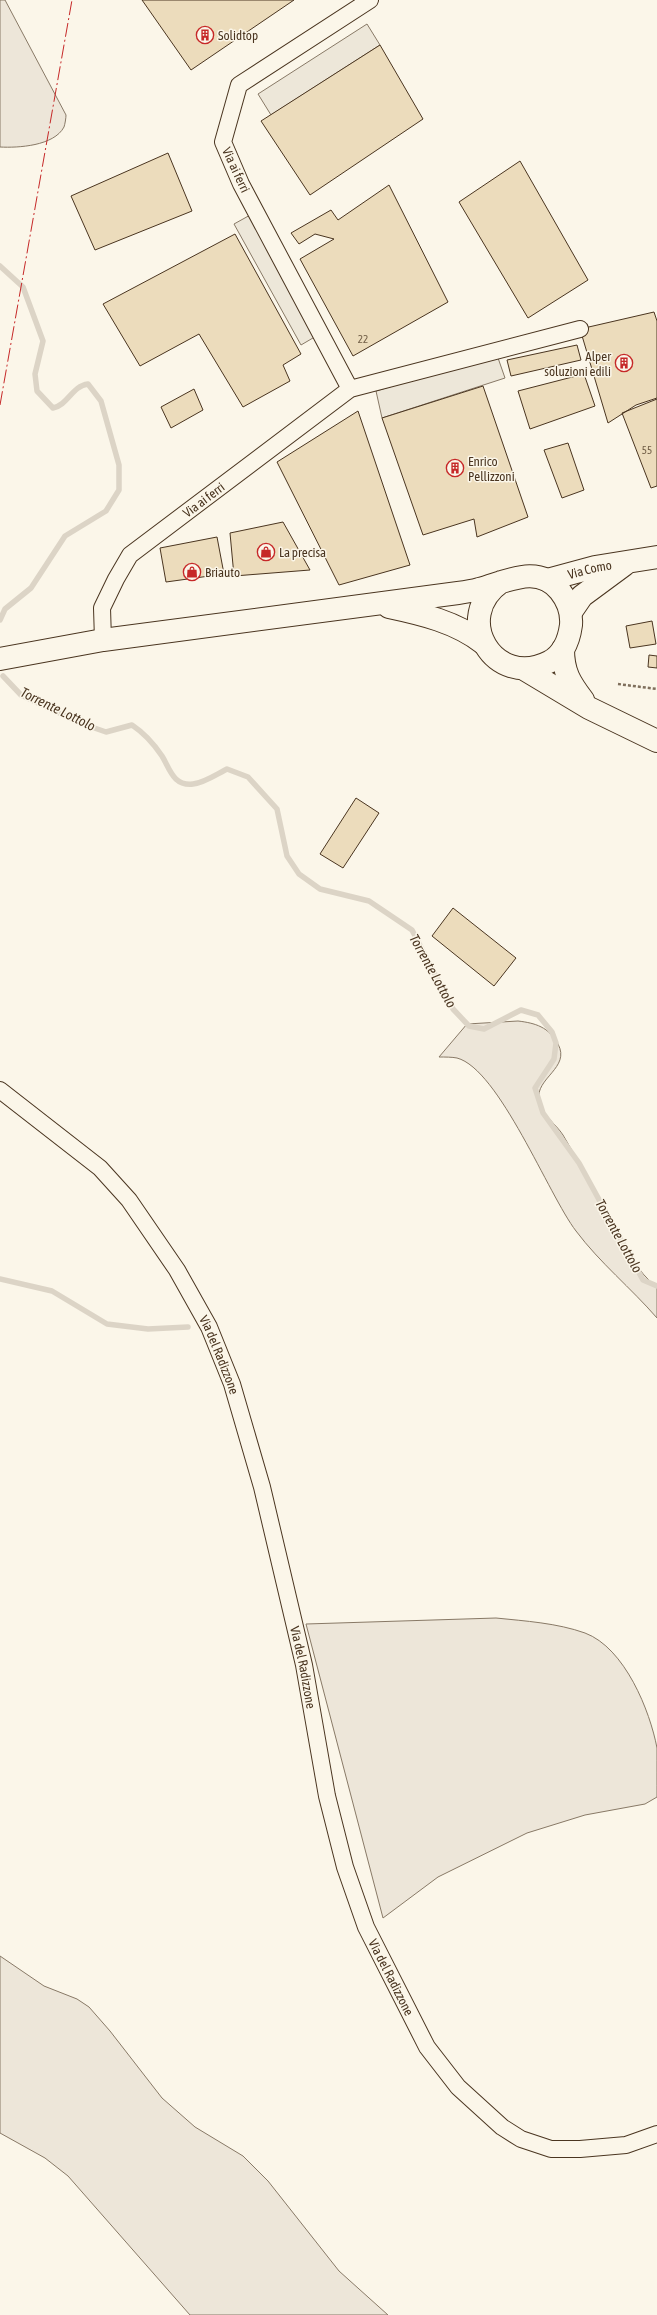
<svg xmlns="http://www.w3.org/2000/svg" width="657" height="2315" viewBox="0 0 657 2315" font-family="'Asap Condensed',sans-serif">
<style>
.green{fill:#ede6d9;stroke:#887966}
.parking{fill:#ede7d9;stroke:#887966}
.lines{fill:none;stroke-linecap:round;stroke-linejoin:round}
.stream{stroke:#dcd4c6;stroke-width:5.5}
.building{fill:#ecdcbc;stroke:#4a3520}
.street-casing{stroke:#4a3520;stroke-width:18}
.secondary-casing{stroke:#4a3520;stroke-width:24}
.path{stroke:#7f6f5c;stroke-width:2.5;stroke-dasharray:3 2;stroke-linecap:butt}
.street{stroke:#fbf6e9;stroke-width:16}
.secondary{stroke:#fbf6e9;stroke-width:22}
.power{stroke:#c62828;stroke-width:1;stroke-dasharray:14 3 2 3;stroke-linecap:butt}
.labels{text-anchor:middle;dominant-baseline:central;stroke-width:3;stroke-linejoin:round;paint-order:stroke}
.number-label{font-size:11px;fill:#725f47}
.poi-label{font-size:13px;fill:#4a3520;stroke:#fbf6e9;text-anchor:start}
.street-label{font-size:13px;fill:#4a3520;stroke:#fbf6e9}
.water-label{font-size:14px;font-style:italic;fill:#4a3520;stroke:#fbf6e9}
</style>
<rect width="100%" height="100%" fill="#fbf6e9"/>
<path class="green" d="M 0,0 L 5,0 L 66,115 C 66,118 65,124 64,127 C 54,146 18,148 0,147 Z
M 518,1021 C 535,1023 549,1027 558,1044 C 571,1068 535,1078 539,1100 C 541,1114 556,1124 563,1135 C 580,1165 598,1195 615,1225 C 627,1247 636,1272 657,1287 L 657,1318 C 631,1288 600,1263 576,1231 C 549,1196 499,1069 457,1058 C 452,1057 445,1057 439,1057 L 467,1024 Z
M 496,1618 C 525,1621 557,1623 585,1633 C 625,1648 650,1711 657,1748 C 657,1764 657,1782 657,1797 L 645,1804 L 585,1815 L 527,1833 L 438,1877 L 383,1918 L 306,1624 Z
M 0,1956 L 44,1986 L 77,1999 L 89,2007 L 110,2031 L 162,2098 L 195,2127 L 243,2156 L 268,2181 L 339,2271 L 388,2315 L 190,2315 L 68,2176 L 45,2158 L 0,2133 Z"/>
<path class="parking" d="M 367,24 L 380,45 L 271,115 L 258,94 Z
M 252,214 L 318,335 L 301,345 L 234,224 Z
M 497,355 L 505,378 L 382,418 L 376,391 Z"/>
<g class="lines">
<path class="stream" d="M 0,266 L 23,287 L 43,341 L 35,374 L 37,391 L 53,408 C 68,405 72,386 88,384 L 101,401 L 119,465 L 119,490 L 106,511 L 65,536 L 31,588 L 5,609 L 0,620
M 3,676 L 21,695 L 83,724 L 106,732 L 132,725 C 144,733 154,744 162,756 C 170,769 173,786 193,784 C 204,783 217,774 227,769 L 248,777 L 277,809 L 287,856 L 299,874 L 320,889 L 369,901 L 412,930 L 453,1009 L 469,1026 L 484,1029 L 521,1010 L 538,1015 L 552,1032 L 556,1043 L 554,1059 L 535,1088 L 543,1113 L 579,1163 L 643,1280 L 657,1286
M 0,1279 L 52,1291 L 107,1324 L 148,1329 L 188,1327"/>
</g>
<path class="building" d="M 142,0 L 294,0 L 191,70 Z
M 380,45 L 423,119 L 310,195 L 261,121 Z
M 168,153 L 192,211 L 95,250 L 71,196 Z
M 520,161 L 588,280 L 528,318 L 459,202 Z
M 389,185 L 448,302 L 353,356 L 300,259 L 334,239 L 315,234 L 299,244 L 291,233 L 331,210 L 338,220 Z
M 235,234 L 301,354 L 283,365 L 290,381 L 243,407 L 199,334 L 140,366 L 103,304 Z
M 654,312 L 657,321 L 657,398 L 636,405 L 608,423 L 580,329 Z
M 577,345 L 581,360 L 511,376 L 507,360 Z
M 584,374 L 595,406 L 530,429 L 518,391 Z
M 483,386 L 528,517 L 477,537 L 474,519 L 423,535 L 382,418 Z
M 194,389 L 203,410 L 171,428 L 161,407 Z
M 657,399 L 657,486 L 651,488 L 622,413 Z
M 358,411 L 410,565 L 339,585 L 277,462 Z
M 568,443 L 584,490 L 562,498 L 544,450 Z
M 283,522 L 310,570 L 234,576 L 230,533 Z
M 217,537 L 224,574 L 166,582 L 160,548 Z
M 652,621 L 656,644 L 630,648 L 626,626 Z
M 649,655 L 657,656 L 657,668 L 648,667 Z
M 356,798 L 379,813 L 343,868 L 320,854 Z
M 453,908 L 516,958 L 494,986 L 432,936 Z"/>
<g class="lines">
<defs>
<g id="street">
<path d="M 350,389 L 241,184 L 223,142 L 239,85 L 370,0"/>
<path id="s1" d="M 103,640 L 102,608 L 116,579 L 130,555 L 350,389 L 580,329"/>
<path id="s2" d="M 0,1090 L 100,1168 L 129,1200 L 177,1270 L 209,1327 L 232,1384 L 262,1487 L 304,1665 L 327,1796 L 345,1867 L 366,1927 L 427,2047 L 458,2087 L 502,2127 L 521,2139 L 551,2149 L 580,2149 L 626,2145 L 657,2134"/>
</g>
<g id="secondary">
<path id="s3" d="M 547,580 L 595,567 L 657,557"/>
<path d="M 389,607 C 422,614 456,622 483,643"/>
<path d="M 571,612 L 582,596 L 624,565"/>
<path d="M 563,649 C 563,672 570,683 583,700"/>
<path d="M 0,659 L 103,640 L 458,593 C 465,592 472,591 479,589 C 506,582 538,563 560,591 C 568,601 572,612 571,625 C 569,640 563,655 549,662 C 494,690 451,617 501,582"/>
<path d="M 524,669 L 589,708 L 657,741"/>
</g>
</defs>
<use href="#street" class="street-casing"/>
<use href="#secondary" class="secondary-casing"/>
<path class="path" d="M 618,684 L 657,689"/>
<use href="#street" class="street"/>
<use href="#secondary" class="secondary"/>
<path class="power" d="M 0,405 L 72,0"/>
</g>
<defs>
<symbol id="building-ring" viewBox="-11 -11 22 22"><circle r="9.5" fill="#fbf6e9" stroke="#c62828" stroke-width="1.5"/><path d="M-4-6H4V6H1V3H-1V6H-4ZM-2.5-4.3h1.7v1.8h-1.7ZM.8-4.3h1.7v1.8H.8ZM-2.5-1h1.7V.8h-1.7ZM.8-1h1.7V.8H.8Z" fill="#c62828"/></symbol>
<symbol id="shop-ring" viewBox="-11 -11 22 22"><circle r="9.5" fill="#fbf6e9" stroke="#c62828" stroke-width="1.5"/><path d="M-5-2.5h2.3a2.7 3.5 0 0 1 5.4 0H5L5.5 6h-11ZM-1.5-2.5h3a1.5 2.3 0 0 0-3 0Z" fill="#c62828"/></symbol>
</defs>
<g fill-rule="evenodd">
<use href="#building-ring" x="195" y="25" width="20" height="20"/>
<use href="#building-ring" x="614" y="353" width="20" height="20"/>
<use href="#building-ring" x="445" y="458" width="20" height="20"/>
<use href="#shop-ring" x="256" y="542" width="20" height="20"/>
<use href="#shop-ring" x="182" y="562" width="20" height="20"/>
</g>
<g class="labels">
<g class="number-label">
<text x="363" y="339">22</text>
<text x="647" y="450">55</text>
</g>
<g class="poi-label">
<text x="218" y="35">Solidtop</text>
<text x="611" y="356" text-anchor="end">Alper<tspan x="611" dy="15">soluzioni edili</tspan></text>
<text x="468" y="461">Enrico<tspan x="468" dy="15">Pellizzoni</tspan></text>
<text x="279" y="552">La precisa</text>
<text x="205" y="572">Briauto</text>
</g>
<g class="street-label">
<text transform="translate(236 170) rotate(65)">Via ai ferri</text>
<text stroke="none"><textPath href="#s1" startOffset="184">Via ai ferri</textPath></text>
<text stroke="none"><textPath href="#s3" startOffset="44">Via Como</textPath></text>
<text stroke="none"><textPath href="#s2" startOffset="350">Via del Radizzone</textPath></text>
<text stroke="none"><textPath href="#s2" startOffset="674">Via del Radizzone</textPath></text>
<text stroke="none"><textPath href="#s2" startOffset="998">Via del Radizzone</textPath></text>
</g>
<g class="water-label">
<text transform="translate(58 709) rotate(26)">Torrente Lottolo</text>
<text transform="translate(433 971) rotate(61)">Torrente Lottolo</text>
<text transform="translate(619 1236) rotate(61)">Torrente Lottolo</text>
</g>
</g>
</svg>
